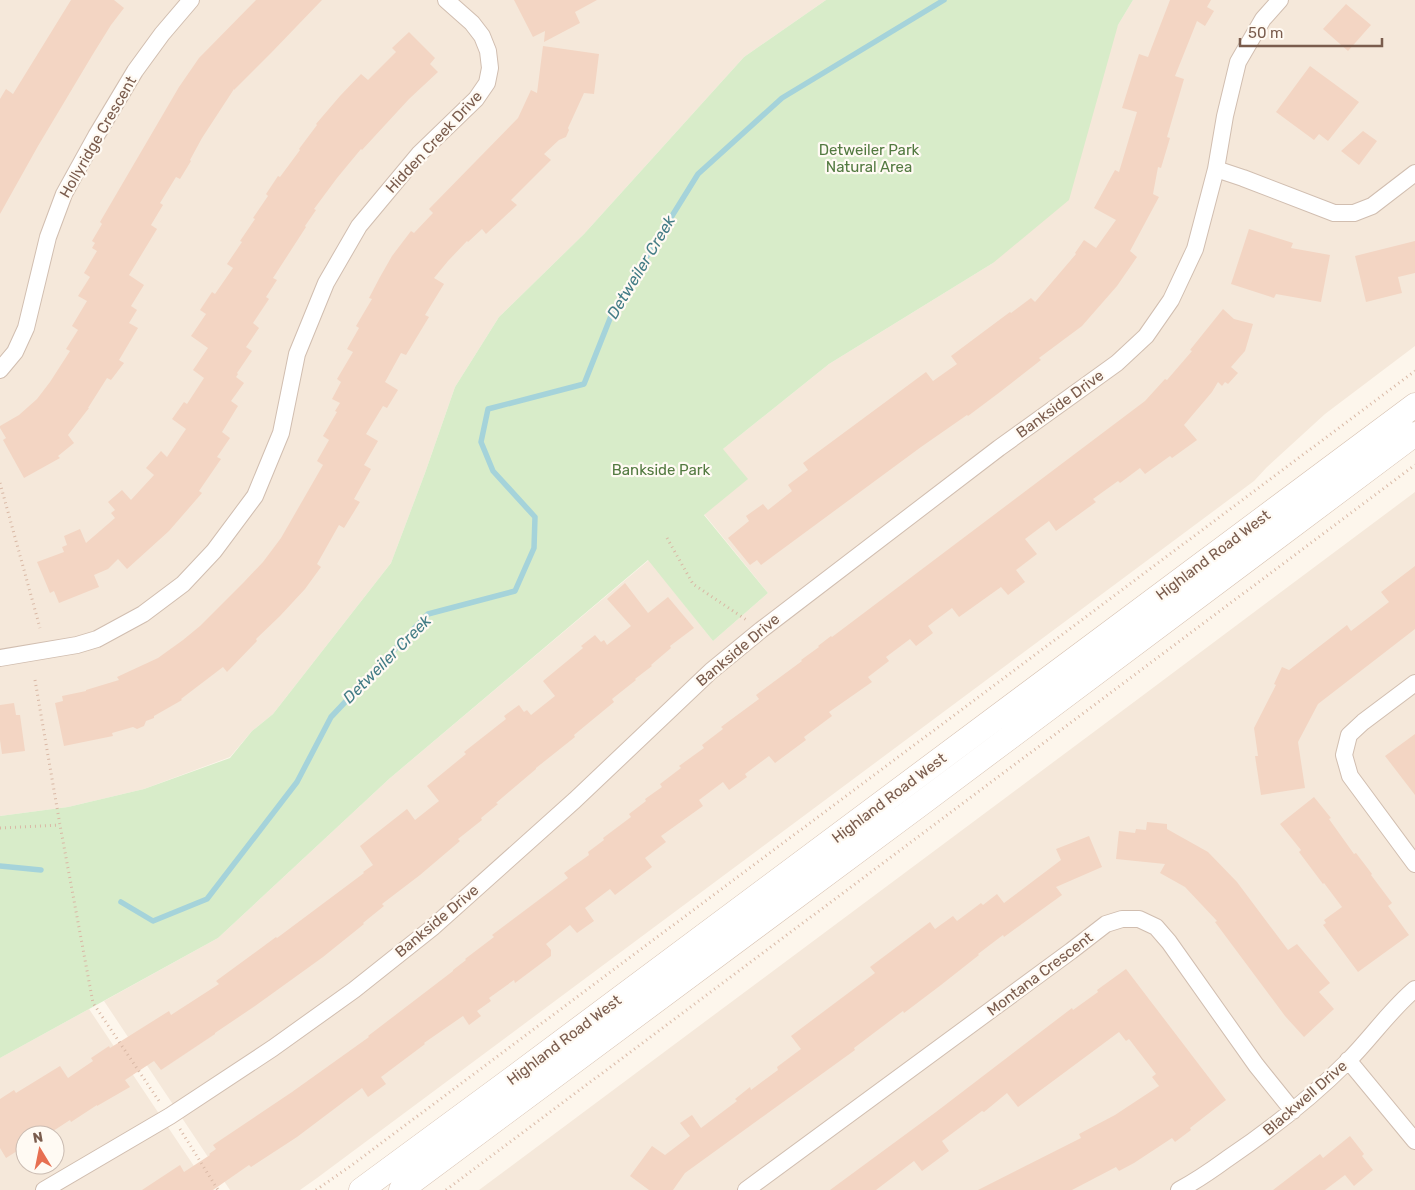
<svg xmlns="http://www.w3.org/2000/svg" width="1415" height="1190" viewBox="0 0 1415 1190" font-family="Rubik,sans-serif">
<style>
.residential{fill:#f5e8da;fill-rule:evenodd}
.green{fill:#d8ecc9}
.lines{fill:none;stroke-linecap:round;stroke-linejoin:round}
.stream{stroke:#a5d3da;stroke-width:5.5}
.building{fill:#f3d5c3}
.street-casing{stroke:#d1beb0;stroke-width:18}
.secondary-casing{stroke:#d6c0b0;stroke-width:25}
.path{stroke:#d9b8a5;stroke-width:3;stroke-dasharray:1 4;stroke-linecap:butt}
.street{stroke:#fff;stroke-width:16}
.secondary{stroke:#fff;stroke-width:24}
.labels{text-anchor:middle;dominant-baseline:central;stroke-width:4.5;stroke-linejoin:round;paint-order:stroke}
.street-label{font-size:15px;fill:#7a5c4d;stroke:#fffaf3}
.park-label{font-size:15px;fill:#537a41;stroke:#fffaf3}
.water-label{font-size:16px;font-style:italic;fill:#437c86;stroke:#fffaf3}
</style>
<rect width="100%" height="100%" fill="#fdf6ec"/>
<path class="residential" d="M 0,0 L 826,0 L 744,57 L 584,234 L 499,317 L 455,387 L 425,473 L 391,563 L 273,714 L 252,731 L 230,757 L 144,789 L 68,807 L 0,816 Z
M 1133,0 L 1415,0 L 1415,346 L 1325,414 L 1267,467 L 1254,481 L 317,1178 L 300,1190 L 230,1190 L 104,1001 L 218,938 L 389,779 L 649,560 L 713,641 L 768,593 L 704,514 L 723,449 L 829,364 L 993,263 L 1118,25 Z
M 1415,492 L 1415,1190 L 479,1190 L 1134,702 Z
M 89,1009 L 210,1190 L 0,1190 L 0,1058 ZM 25,1135 L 55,1135 L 55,1165 L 25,1165 Z"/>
<path class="green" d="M 826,0 L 1133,0 L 1118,25 L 1069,200 L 993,263 L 829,364 L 723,449 L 748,479 L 704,515 L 768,593 L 713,641 L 648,560 L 389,779 L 218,938 L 0,1058 L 0,816 L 68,807 L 144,789 L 230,758 L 252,731 L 273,714 L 391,563 L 425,473 L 455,387 L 499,317 L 584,234 L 744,57 Z"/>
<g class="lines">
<path class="stream" d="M 0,866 L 41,870
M 121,902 L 153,921 L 207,899 L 297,782 L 331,717 L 428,614 L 515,591 L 534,548 L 535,517 L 493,471 L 481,442 L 488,409 L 584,384 L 613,311 L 698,174 L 782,98 L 944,0"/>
</g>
<path class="building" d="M 71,0 L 114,0 L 124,8 L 111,25 L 93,54 L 38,146 L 0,214 L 0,99 L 6,89 L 13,94 Z
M 256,0 L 322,0 L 271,53 L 234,90 L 234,89 L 202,138 L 190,160 L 191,161 L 180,179 L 176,177 L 160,203 L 163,205 L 151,225 L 157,229 L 129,275 L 144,285 L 131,306 L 137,310 L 129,323 L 138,328 L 119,360 L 124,363 L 111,380 L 107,378 L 88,408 L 89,408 L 68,435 L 74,443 L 58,456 L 60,458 L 24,478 L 3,440 L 6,438 L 0,428 L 0,426 L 19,415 L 37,399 L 50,382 L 70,351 L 66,349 L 78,330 L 72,326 L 87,301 L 78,296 L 90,277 L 84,273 L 97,251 L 92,248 L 95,243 L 92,241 L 102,224 L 100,222 L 179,87 L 199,58 Z
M 514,0 L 597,0 L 575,12 L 580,23 L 544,42 L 545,31 L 533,37 Z
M 1170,0 L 1211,0 L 1207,7 L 1214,11 L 1205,26 L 1197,21 L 1175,76 L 1184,79 L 1167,137 L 1170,138 L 1161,168 L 1158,167 L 1153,194 L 1159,197 L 1130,251 L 1137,257 L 1117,286 L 1082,326 L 1039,358 L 1041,360 L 1000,392 L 968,416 L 967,415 L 921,447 L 761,565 L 757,560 L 750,565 L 728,538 L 749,521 L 746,516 L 763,504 L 768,510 L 792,491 L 788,485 L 808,470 L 803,463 L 926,372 L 933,381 L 957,364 L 951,356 L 1010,312 L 1011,313 L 1031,298 L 1035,302 L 1076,254 L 1075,253 L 1084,240 L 1096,248 L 1116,220 L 1094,208 L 1115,170 L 1119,172 L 1137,112 L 1122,108 L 1139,54 L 1148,57 Z
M 1346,4 L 1371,25 L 1348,51 L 1323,29 Z
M 409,32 L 435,58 L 430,64 L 438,72 L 409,99 L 362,150 L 361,149 L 337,178 L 314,209 L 316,210 L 305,226 L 306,227 L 273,278 L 277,280 L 266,297 L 269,299 L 253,323 L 259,328 L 246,347 L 252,351 L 237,373 L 238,374 L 236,377 L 244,383 L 231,401 L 238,406 L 222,432 L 230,438 L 217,457 L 221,459 L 199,491 L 202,493 L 169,531 L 127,569 L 118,559 L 108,569 L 94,575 L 99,587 L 59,603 L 54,591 L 50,593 L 37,562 L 64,552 L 62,547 L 67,545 L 64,536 L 80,529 L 86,543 L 115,518 L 111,513 L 115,510 L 108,502 L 122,490 L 131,500 L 154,475 L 146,468 L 161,451 L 167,457 L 186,429 L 172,419 L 184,402 L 187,404 L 204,378 L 193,370 L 208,348 L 191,336 L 206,314 L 200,310 L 212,292 L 215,294 L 233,268 L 227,264 L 242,242 L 240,241 L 255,219 L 253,218 L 268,196 L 266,194 L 278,176 L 280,177 L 300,150 L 299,149 L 317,125 L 316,124 L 340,96 L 361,74 L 368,80 L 396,52 L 392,48 Z
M 543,46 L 599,54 L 594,94 L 584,93 L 568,128 L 569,130 L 566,137 L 559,140 L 544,154 L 551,160 L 511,200 L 517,205 L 486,234 L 482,229 L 468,242 L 467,241 L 448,261 L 434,278 L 444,284 L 425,315 L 429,317 L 406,355 L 401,353 L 385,382 L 398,390 L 387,408 L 383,406 L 366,434 L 378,441 L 364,465 L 371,469 L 354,499 L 360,502 L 344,528 L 339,525 L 317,564 L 321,567 L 305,589 L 280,616 L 256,639 L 257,641 L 227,672 L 223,667 L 181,699 L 182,700 L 154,716 L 154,718 L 146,721 L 144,726 L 137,729 L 133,727 L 112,733 L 113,736 L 64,746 L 55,703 L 63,701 L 62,696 L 86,691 L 86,690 L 119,680 L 117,677 L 158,658 L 183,640 L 200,626 L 244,582 L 263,562 L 281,538 L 323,465 L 317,461 L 329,440 L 323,436 L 337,412 L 335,411 L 340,403 L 332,399 L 341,382 L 337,379 L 353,352 L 347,349 L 359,328 L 356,326 L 372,299 L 369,298 L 380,277 L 392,256 L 411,231 L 414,233 L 433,213 L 429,209 L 518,118 L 531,90 L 537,93 Z
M 1310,66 L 1359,102 L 1328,141 L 1319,134 L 1314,140 L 1276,112 Z
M 1363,131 L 1377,141 L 1359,165 L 1341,151 Z
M 1249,229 L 1293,243 L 1291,248 L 1330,255 L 1321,302 L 1276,294 L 1274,298 L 1231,284 Z
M 1415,241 L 1415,273 L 1398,277 L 1402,293 L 1366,302 L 1355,256 Z
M 1223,309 L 1234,319 L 1253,324 L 1245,351 L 1231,367 L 1238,373 L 1228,384 L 1225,382 L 1222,386 L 1218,382 L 1212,392 L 1184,425 L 1197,440 L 1172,458 L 1170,456 L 1145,474 L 1140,468 L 1120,483 L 1118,481 L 1093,499 L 1096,502 L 1056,531 L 1049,521 L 1025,539 L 1037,554 L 1016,570 L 1025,582 L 1008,595 L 1001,587 L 959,617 L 952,608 L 928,626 L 933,633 L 916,646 L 910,639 L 886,657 L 889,661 L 868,677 L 872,682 L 829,712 L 832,716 L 804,737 L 806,740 L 775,763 L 769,756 L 745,774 L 747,777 L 729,790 L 723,782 L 699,800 L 703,806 L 661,836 L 666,842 L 645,858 L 652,867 L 615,895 L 610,889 L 585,908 L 594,921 L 577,933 L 570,925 L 546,944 L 551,950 L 551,956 L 515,983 L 514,980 L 489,998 L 491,1001 L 477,1011 L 481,1016 L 469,1025 L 463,1016 L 424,1043 L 425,1044 L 381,1077 L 386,1084 L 368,1097 L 362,1088 L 297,1137 L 251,1167 L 249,1165 L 213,1190 L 142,1190 L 180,1165 L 184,1172 L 210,1155 L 209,1154 L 216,1149 L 213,1145 L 292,1092 L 369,1037 L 368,1036 L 453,971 L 453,970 L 466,960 L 465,959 L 494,937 L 492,935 L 568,878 L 564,873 L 589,855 L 588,852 L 604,840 L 603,838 L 631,817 L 629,814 L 646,801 L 645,799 L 662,787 L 660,784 L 681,768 L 679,766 L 704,748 L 702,745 L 723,729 L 721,727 L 759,699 L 756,695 L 802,661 L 801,660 L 819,647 L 818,646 L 831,636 L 832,637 L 1145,401 L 1165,379 L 1167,380 L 1192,351 L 1190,350 Z
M 1415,566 L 1415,629 L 1318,704 L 1298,742 L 1305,788 L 1261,795 L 1255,756 L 1258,756 L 1254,728 L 1276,685 L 1274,684 L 1282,667 L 1289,670 L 1347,625 L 1351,631 L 1389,602 L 1381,592 Z
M 625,583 L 648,613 L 668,597 L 694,628 L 670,646 L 671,648 L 651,665 L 652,666 L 635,679 L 636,680 L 612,699 L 614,702 L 574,735 L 575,737 L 536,768 L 536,769 L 496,803 L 498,804 L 481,818 L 482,820 L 458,839 L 460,841 L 420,875 L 382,904 L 384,906 L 363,923 L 364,924 L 323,957 L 255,1006 L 215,1033 L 215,1034 L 161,1070 L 154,1061 L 125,1080 L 130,1087 L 97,1106 L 97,1105 L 71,1122 L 70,1120 L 47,1135 L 25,1135 L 25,1146 L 6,1158 L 0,1148 L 0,1099 L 14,1090 L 16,1093 L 60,1066 L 68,1078 L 93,1061 L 91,1058 L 109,1046 L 110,1048 L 169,1011 L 171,1015 L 219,984 L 216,981 L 276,937 L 277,938 L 364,873 L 363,872 L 373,865 L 360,846 L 407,809 L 415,820 L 439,801 L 427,786 L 466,754 L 464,752 L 506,719 L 504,716 L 519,705 L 524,712 L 527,710 L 531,715 L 555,696 L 543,681 L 583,648 L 581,646 L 595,635 L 601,642 L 604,640 L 607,645 L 631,626 L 607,599 Z
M 14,703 L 16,715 L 20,715 L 25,751 L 2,754 L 0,740 L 0,705 Z
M 1415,734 L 1415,795 L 1385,756 Z
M 1314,797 L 1331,818 L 1329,819 L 1354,854 L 1356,853 L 1372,874 L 1371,875 L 1392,903 L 1388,906 L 1409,935 L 1358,972 L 1323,925 L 1326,923 L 1324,920 L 1342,907 L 1324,883 L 1323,884 L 1299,852 L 1301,850 L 1280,824 Z
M 1147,822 L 1167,824 L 1167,829 L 1208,852 L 1237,882 L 1288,950 L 1297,944 L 1330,983 L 1319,992 L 1334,1009 L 1304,1037 L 1285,1016 L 1215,922 L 1217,921 L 1185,887 L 1160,873 L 1165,864 L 1116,859 L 1119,831 L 1135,833 L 1136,829 L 1146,830 Z
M 1089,836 L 1102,867 L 1056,887 L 1062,895 L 1004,937 L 1003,935 L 978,954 L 979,955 L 941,985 L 904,1013 L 903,1011 L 854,1048 L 855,1050 L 685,1173 L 673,1190 L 649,1190 L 630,1176 L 652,1146 L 665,1155 L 690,1136 L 680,1123 L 692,1115 L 701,1128 L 737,1101 L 735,1099 L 750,1087 L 751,1090 L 778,1070 L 777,1067 L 801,1049 L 791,1036 L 875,973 L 870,967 L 930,922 L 935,929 L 953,916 L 957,921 L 981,903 L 983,905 L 997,894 L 1004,903 L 1061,860 L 1056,849 Z
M 1126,969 L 1226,1100 L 1190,1128 L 1191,1130 L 1175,1142 L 1172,1138 L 1134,1163 L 1119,1171 L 1116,1167 L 1072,1190 L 978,1190 L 1081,1138 L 1079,1134 L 1115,1115 L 1159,1086 L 1152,1077 L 1156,1074 L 1129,1039 L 1126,1041 L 1119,1032 L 1018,1107 L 1007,1093 L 984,1112 L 982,1111 L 942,1141 L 949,1151 L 922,1171 L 914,1161 L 876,1190 L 830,1190 L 936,1112 L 1072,1008 L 1073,1010 L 1098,992 L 1097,990 Z
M 1350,1136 L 1364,1154 L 1362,1156 L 1373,1170 L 1354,1186 L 1345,1175 L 1325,1190 L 1273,1190 L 1320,1154 L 1323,1158 Z"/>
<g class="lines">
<defs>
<path id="street" d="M 1216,169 L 1243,178 L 1334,213 L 1354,213 L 1372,206 L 1415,173
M 0,370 L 15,352 L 26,328 L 48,237 L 64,194 L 96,136 L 135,71 L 162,34 L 191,0
M 0,658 L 77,645 L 97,639 L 143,614 L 183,584 L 214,551 L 255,496 L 281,433 L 297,354 L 326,283 L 359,226 L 419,154 L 476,99 L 487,83 L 490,68 L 488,51 L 482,36 L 472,23 L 446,0
M 1415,683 L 1363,722 L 1349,735 L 1344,755 L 1350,776 L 1415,864
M 1348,1060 L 1415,1141
M 44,1190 L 170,1116 L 273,1048 L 354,990 L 432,928 L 575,800 L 711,671 L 761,630 L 999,448 L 1117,363 L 1146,336 L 1171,300 L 1195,249 L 1216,169 L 1225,116 L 1238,62 L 1263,19 L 1280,0
M 746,1190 L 1071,951 L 1106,924 L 1122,919 L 1139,919 L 1156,927 L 1169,942 L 1256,1065 L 1293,1111
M 1179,1190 C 1196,1181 1212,1170 1227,1159 C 1270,1130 1311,1098 1348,1061 C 1371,1038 1390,1010 1415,989"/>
<path id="secondary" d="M 361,1190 L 509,1081 L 1415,405
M 401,1190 L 922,803 L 1415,434"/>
</defs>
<use href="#street" class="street-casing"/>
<use href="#secondary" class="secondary-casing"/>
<path class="path" d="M 0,483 L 40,628
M 667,538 L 693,584 L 748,621
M 35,680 L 60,825 L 93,1003 L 161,1104
M 0,828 L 60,825
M 180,1129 L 218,1190
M 316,1190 L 352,1165 L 1415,371
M 446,1190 L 1415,465"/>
<use href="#street" class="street"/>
<use href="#secondary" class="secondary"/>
</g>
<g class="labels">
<g class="street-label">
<text transform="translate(98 137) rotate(-60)">Hollyridge Crescent</text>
<text transform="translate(434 142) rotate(-47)">Hidden Creek Drive</text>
<text transform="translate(1060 404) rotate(-36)">Bankside Drive</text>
<text transform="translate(1213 555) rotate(-37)">Highland Road West</text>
<text transform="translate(738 650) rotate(-40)">Bankside Drive</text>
<text transform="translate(889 798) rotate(-37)">Highland Road West</text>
<text transform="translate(437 921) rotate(-40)">Bankside Drive</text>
<text transform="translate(1040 974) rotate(-37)">Montana Crescent</text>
<text transform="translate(564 1040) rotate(-37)">Highland Road West</text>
<text transform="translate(1305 1098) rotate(-41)">Blackwell Drive</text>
</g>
<g class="park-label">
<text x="869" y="150">Detweiler Park<tspan x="869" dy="17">Natural Area</tspan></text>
<text x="661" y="470">Bankside Park</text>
</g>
<g class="water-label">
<text transform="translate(641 267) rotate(-59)">Detweiler Creek</text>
<text transform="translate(387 659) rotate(-45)">Detweiler Creek</text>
</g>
</g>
<g transform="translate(40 1150) rotate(350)"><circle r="24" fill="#fffaf3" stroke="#cabbb1"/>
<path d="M0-4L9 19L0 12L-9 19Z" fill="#e76f51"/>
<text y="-8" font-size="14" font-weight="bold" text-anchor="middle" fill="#7a5c4d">N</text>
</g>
<path d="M1240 38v8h142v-8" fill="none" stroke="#7a5c4d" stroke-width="2.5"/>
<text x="1248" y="38" font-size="15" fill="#7a5c4d" stroke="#fffaf3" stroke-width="4" paint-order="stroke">50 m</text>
</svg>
